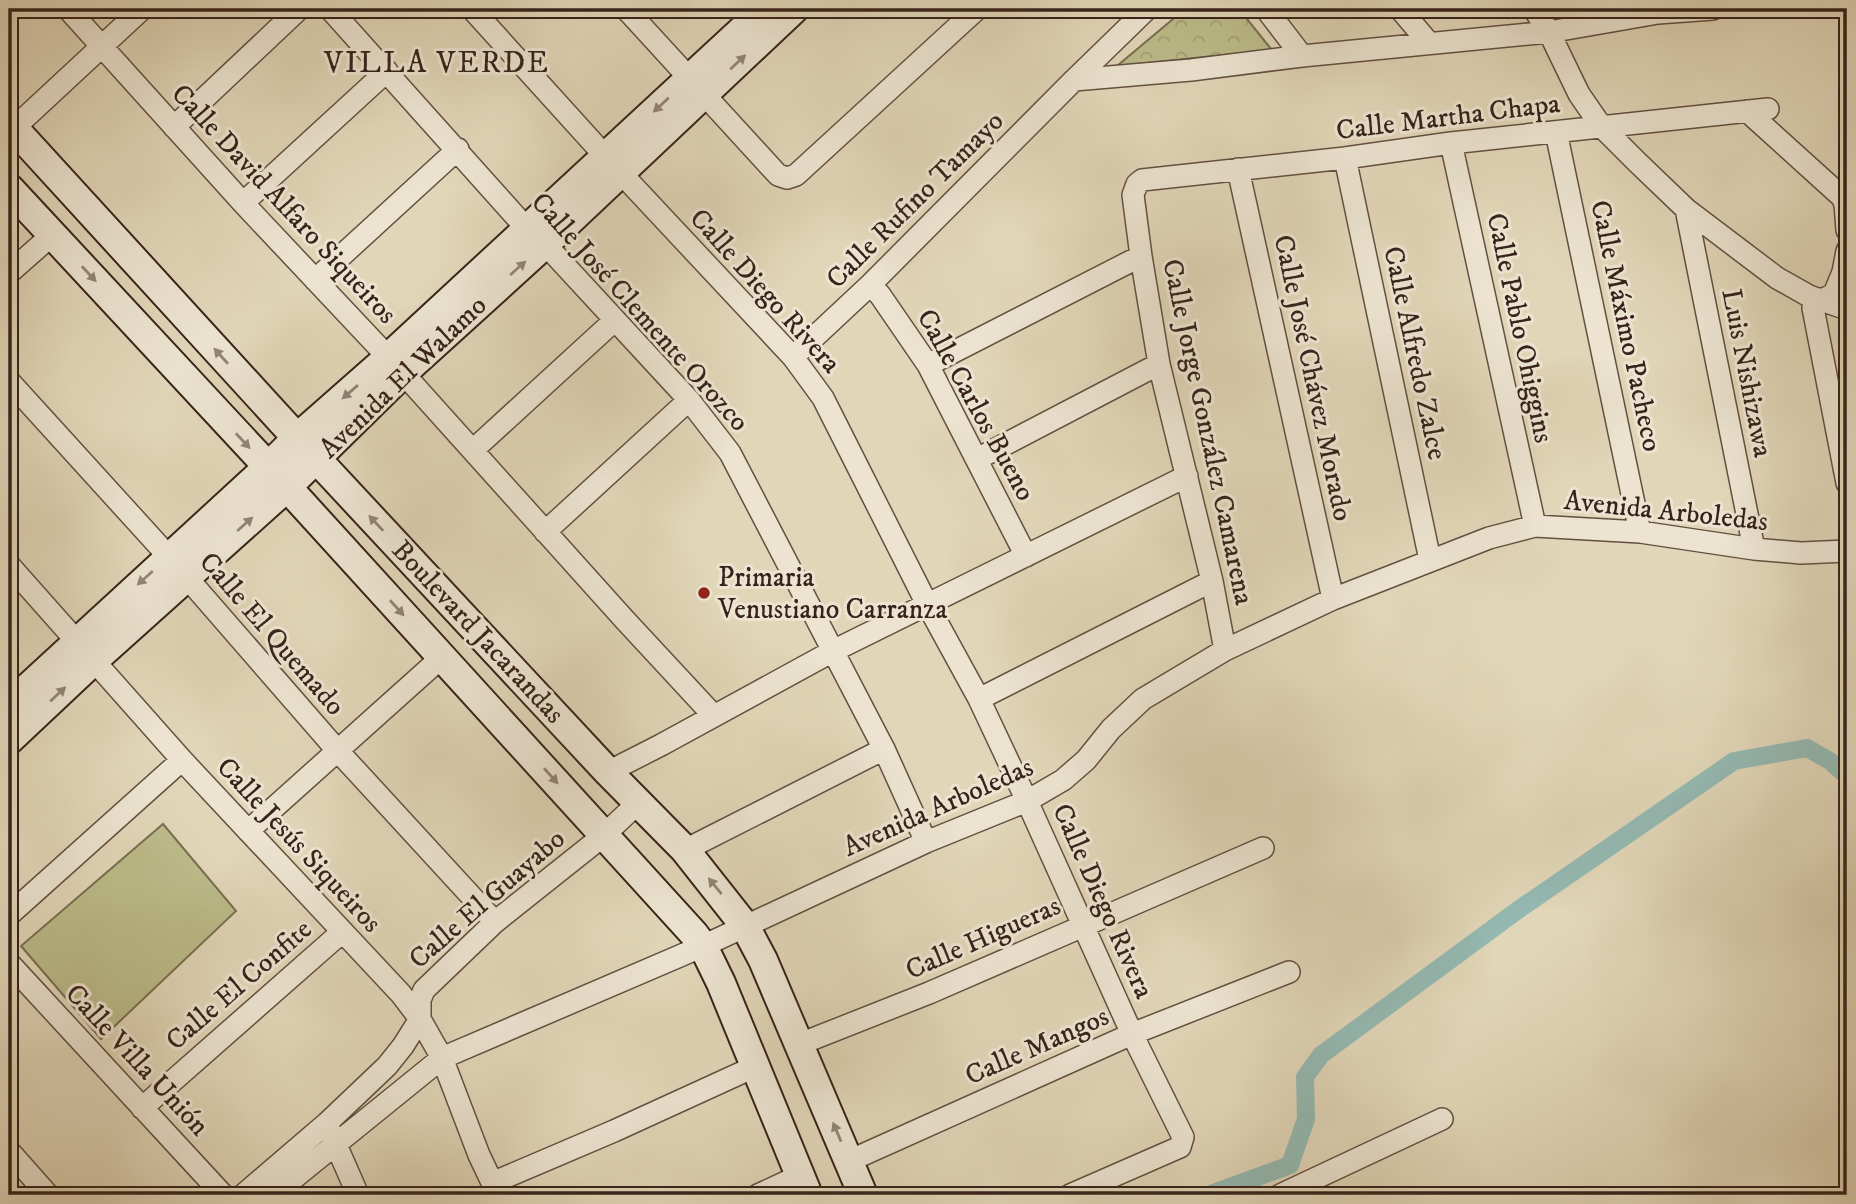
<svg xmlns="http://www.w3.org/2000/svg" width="1856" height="1204" font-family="'IM FELL DW Pica',serif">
  <defs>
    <pattern id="park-crowns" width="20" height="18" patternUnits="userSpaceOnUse" patternTransform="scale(1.75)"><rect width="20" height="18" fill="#bbbb89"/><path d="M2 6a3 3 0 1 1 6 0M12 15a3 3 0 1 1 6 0" fill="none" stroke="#a1a076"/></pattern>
  </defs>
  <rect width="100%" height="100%" fill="#e1d6b8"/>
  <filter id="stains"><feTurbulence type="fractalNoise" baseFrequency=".00286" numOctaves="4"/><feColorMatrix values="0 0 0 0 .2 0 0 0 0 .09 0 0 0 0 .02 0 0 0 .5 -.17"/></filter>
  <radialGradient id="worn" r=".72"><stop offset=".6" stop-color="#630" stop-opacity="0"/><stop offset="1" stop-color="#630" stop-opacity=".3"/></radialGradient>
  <path fill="url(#park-crowns)" stroke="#796f52" stroke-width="2" d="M1185 9H1239L1272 50 1117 66Z"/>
  <path fill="#bbbb89" stroke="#796f52" stroke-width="2" d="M163 824 236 911 101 1039 21 946Z"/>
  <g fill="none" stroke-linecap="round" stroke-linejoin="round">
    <path stroke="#94b9b2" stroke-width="18" d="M1208 1195 1290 1165 1306 1119 1305 1077 1321 1055 1518 910 1734 761 1807 748 1830 761 1847 776"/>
    <g stroke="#625042" stroke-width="24">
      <path id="street" d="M68 9 243 203 403 373 624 619 714 716
        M330 9 527 229 545 244 689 400 730 453 884 749 926 842
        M472 9 605 156 793 357 823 398 927 604 979 699 1027 801 1132 1034 1183 1137 1180 1147 1070 1195
        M626 9 778 175 787 178 796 175 977 9
        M1266 9 1302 56
        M1400 9 1429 43
        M1534 9 1549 32 1579 94 1601 126 1637 162 1686 209 1777 278 1809 296 1847 309
        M1074 80 1147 9
        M1747 111 1842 197 1845 204 1847 230
        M174 127 299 9
        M14 128 142 9
        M1556 132 1640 532
        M1451 143 1535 526
        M1345 158 1430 560
        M1238 169 1333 599
        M243 203 387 71
        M1686 209 1754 549
        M1847 251 1843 272 1834 294 1822 300 1813 308 1847 483
        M9 273 52 235
        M315 280 458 149
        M870 285 880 295 928 365 1026 556
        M793 357 870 285 1074 80 1191 70 1302 56 1549 32 1658 13 1713 9
        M928 365 1141 256
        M9 381 169 557 337 750 495 922
        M473 450 615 320
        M977 459 1159 364
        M545 532 689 400
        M9 565 182 760 401 994 420 1019 442 1058 479 1155 498 1195
        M1225 650 1212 581 1159 364 1141 256 1133 195 1137 184 1142 180 1345 158 1451 143 1768 109
        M979 699 1212 581
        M608 772 661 745 833 651 1187 476
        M248 831 442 657
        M685 850 884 749
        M9 915 182 760
        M9 963 223 1195
        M800 1044 929 993 1263 848
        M142 1108 342 932
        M330 1131 358 1195
        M9 1151 48 1195
        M849 1161 1132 1034 1289 972
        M492 1183 614 1131 754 1067
        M243 1195 327 1123 387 1066 403 1046 420 1019V1000L424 990 495 922 603 836 639 802
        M273 1195 442 1058 703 946 926 842 1027 801 1063 780 1086 760 1111 729 1143 699 1225 650 1333 599 1489 538 1535 526 1640 532 1754 549 1801 553 1847 551
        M758 1195 799 1176
        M1280 1195 1442 1119"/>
    </g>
    <g stroke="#37231b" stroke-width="32">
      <path id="secondary" d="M9 123 297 438 608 772 685 850 745 926 763 960 863 1195
        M9 188 287 487 694 934 703 946 721 983 808 1195
        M9 705 268 467 297 438 389 357 765 9
        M9 740 93 661 287 487 403 373 545 244 794 9"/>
    </g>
    <use href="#street" stroke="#ece4d1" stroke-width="21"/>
    <use href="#secondary" stroke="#ece4d1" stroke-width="28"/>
  </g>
  <defs><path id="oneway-solid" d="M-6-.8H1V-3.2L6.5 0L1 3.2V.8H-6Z" transform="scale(1.75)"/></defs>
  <g fill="#928476">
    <use href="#oneway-solid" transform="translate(738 62) rotate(-43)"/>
    <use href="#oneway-solid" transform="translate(661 105) rotate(137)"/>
    <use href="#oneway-solid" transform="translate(518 268) rotate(-42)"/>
    <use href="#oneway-solid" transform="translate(89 274) rotate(47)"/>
    <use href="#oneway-solid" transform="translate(221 356) rotate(-132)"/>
    <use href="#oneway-solid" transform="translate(350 392) rotate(139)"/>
    <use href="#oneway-solid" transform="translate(243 441) rotate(47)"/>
    <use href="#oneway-solid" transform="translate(376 523) rotate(-133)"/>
    <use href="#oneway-solid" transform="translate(245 524) rotate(-42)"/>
    <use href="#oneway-solid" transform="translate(145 578) rotate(138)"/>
    <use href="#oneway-solid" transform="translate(397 608) rotate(48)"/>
    <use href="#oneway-solid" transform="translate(58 694) rotate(-43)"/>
    <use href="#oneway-solid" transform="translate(551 776) rotate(48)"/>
    <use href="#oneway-solid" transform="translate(715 886) rotate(-129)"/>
    <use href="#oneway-solid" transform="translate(837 1132) rotate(-113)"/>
  </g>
  <circle fill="#8f2418" stroke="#ece4d1" stroke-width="2.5" cx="704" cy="593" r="7"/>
  <g text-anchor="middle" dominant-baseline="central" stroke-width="6" stroke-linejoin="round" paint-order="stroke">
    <g font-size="28" fill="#37231b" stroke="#ece4d1">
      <text transform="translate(1448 117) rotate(-7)">Calle Martha Chapa</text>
      <text transform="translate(915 200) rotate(-45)">Calle Rufino Tamayo</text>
      <text transform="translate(284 204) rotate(47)">Calle David Alfaro Siqueiros</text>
      <text transform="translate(765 291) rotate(48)">Calle Diego Rivera</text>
      <text transform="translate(640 312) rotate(48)">Calle José Clemente Orozco</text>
      <text transform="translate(1626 326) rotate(78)">Calle Máximo Pacheco</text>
      <text transform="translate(1520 328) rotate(78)">Calle Pablo Ohiggins</text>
      <text transform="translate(1415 353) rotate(78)">Calle Alfredo Zalce</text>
      <text transform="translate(1747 373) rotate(79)">Luis Nishizawa</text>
      <text transform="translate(403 377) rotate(-44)">Avenida El Walamo</text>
      <text transform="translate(1313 378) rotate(78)">Calle José Chávez Morado</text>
      <text transform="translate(976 405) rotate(61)">Calle Carlos Bueno</text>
      <text transform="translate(1208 432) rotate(78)">Calle Jorge González Camarena</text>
      <text transform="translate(1666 511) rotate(6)">Avenida Arboledas</text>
      <text transform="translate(478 632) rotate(47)">Boulevard Jacarandas</text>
      <text transform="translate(272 634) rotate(49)">Calle El Quemado</text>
      <text transform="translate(938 807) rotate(-24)">Avenida Arboledas</text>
      <text transform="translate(299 845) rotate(47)">Calle Jesús Siqueiros</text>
      <text transform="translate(487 899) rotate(-41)">Calle El Guayabo</text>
      <text transform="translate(1103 901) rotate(66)">Calle Diego Rivera</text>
      <text transform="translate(983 938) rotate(-24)">Calle Higueras</text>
      <text transform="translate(239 985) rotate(-41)">Calle El Confite</text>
      <text transform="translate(1037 1046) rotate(-24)">Calle Mangos</text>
      <text transform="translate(137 1060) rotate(47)">Calle Villa Unión</text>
    </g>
    <g font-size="28" fill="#37231b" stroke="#ece4d1" text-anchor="start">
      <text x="718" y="577">Primaria<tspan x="718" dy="32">Venustiano Carranza</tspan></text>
    </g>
    <g font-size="30" letter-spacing="2" fill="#37231b" stroke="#ece4d1">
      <text x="437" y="63">VILLA VERDE</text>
    </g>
  </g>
  <rect width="1856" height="1204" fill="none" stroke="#e1d6b8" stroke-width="35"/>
  <rect x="10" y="10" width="1835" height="1183" fill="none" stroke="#37231b" stroke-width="3.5"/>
  <rect x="18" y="18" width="1821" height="1169" fill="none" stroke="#37231b" stroke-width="2"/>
  <rect width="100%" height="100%" filter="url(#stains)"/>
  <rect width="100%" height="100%" fill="url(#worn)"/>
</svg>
